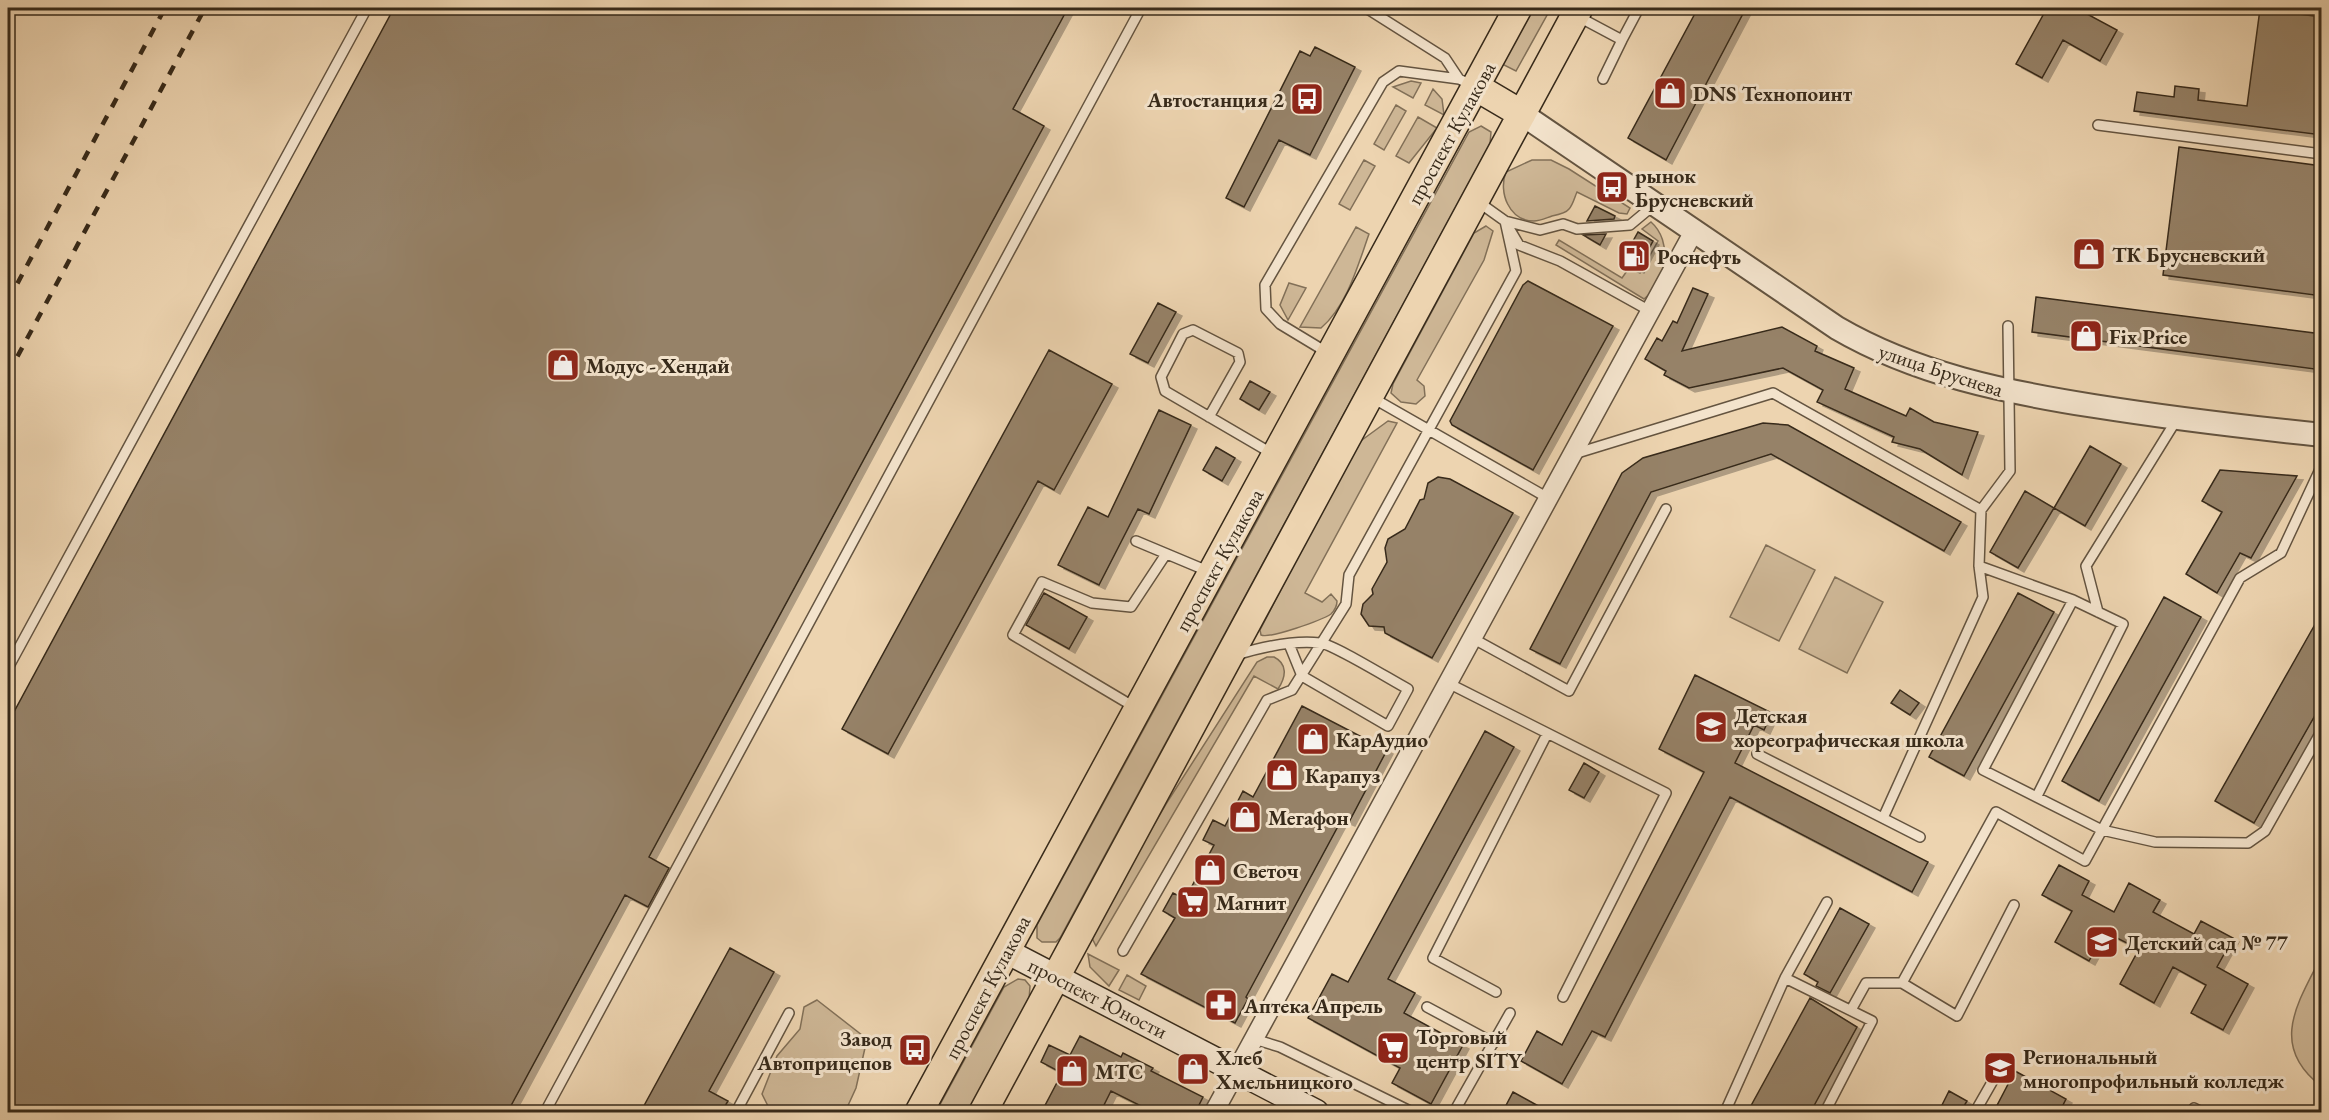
<svg xmlns="http://www.w3.org/2000/svg" width="2329" height="1120" font-family="'EB Garamond',serif">
  <defs>
    <filter id="shadow"><feDropShadow dx="6" dy="4" stdDeviation="0" flood-color="#0004"/></filter>
  </defs>
  <rect width="100%" height="100%" fill="#edd4b0"/>
  <filter id="stains"><feTurbulence type="fractalNoise" baseFrequency=".00333" numOctaves="4"/><feColorMatrix values="0 0 0 0 .2 0 0 0 0 .09 0 0 0 0 .02 0 0 0 .5 -.17"/></filter>
  <radialGradient id="worn" r=".72"><stop offset=".6" stop-color="#630" stop-opacity="0"/><stop offset="1" stop-color="#630" stop-opacity=".3"/></radialGradient>
  <path fill="#ceb796" stroke="#827058" stroke-width="1.5" d="M1525 8H1551L1516 71 1496 61Z
    M1411 81 1421 83 1413 98 1393 87Z
    M1433 89 1442 99 1444 115 1425 105Z
    M1396 105 1406 111 1384 150 1374 144Z
    M1418 117 1437 128 1409 163 1396 156Z
    M1481 126 1491 132 1490 144 1060 938 1056 942H1042L1037 938V925L1469 132Z
    M1364 160 1375 166 1350 210 1339 204Z
    M1532 160H1551L1569 169 1630 208 1627 214 1619 213 1577 192C1575 196 1573 205 1569 209 1566 213 1557 215 1552 216 1546 218 1540 221 1534 221 1509 221 1498 192 1506 172Z
    M1651 222C1673 241 1667 281 1644 299L1556 245 1559 240 1622 278 1629 268 1640 273 1658 241 1642 229Z
    M1486 226 1493 231 1484 260 1417 380 1424 386 1425 396 1416 404 1401 402 1391 393 1393 384 1474 233Z
    M1356 227 1369 234C1358 265 1347 306 1321 328L1300 327Z
    M1289 283 1306 288 1288 320 1280 305Z
    M1388 421 1397 423 1305 593 1322 602 1331 594 1337 601C1337 606 1335 610 1331 614 1322 620 1270 639 1261 635L1260 630 1352 452 1362 440Z
    M1766 545 1815 570 1779 641 1730 617Z
    M1835 577 1883 602 1847 673 1799 649Z
    M1267 657H1274C1288 664 1286 677 1278 689L1254 676 1096 946 1090 934 1166 804 1257 662Z
    M1088 954 1119 970 1109 986 1090 967Z
    M2321 957 2322 1086H2321C2269 1046 2297 1004 2321 957Z
    M1127 975 1146 986 1139 1000 1119 990Z
    M1018 979 1025 980 1030 986 1029 1000 968 1112H936L1004 987Z
    M817 1000 867 1039 856 1088 845 1112H771L762 1094 777 1056 800 1029 804 1007Z"/>
  <path fill="#968268" stroke="#372a1a" stroke-width="1.5" filter="url(#shadow)" d="M394 8H1068L1013 109 1044 126 649 857 669 868 648 907 625 895 507 1113H8V723Z
    M1698 8H1746L1666 160 1628 138Z
    M2047 8H2076L2117 30 2100 61 2063 40 2042 78 2016 64Z
    M2260 9 2322 17V135L2134 111 2137 92 2174 97 2175 86 2199 89 2198 100 2247 106Z
    M1315 47 1355 67 1310 155 1279 140 1244 207 1226 198 1300 51 1310 56Z
    M2179 147 2322 166V296L2163 275Z
    M1595 206 1615 216 1614 219 1587 221Z
    M1638 232 1653 241 1638 269 1622 261Z
    M1606 234 1600 245 1583 235Z
    M1528 281 1613 326 1533 470 1452 425 1450 421 1523 285Z
    M1693 288 1708 294 1682 351 1782 327 1817 346 1815 351 1854 368 1845 389 1906 416 1910 408 1934 422 1978 432 1962 475 1920 449 1892 442 1894 437 1817 402 1823 390 1783 368 1689 388 1664 375 1666 371 1645 359 1657 338 1662 341 1673 321 1677 323Z
    M2036 297 2322 334V370L2032 332Z
    M1158 303 1176 312 1148 363 1130 354Z
    M1049 350 1112 384 1054 490 1038 481 888 754 842 729Z
    M1250 381 1270 392 1259 410 1240 399Z
    M1159 410 1191 425 1149 514 1138 509 1099 585 1058 565 1088 507 1108 517Z
    M1763 423 1788 425 1961 522 1944 551 1771 454 1651 492 1560 664 1530 649 1622 473 1643 458Z
    M2090 446 2121 464 2085 526 2054 508Z
    M1216 447 1235 458 1222 481 1203 470Z
    M2220 470 2297 476 2251 558 2240 553 2217 593 2186 574 2222 512 2202 501Z
    M1438 477 1450 479 1513 513 1432 658 1385 633 1384 627 1369 626 1361 614 1363 604 1373 594 1372 589 1387 562 1385 548 1388 539 1405 529 1420 500 1424 499 1428 483Z
    M2025 491 2054 508 2018 568 1990 552Z
    M1044 593 1087 617 1069 649 1026 625Z
    M2018 593 2054 612 1964 776 1929 757Z
    M2164 597 2201 617 2099 801 2062 781Z
    M2322 612V703L2254 823 2215 801Z
    M1695 675 1772 713 1764 730 1754 725 1735 763 1928 862 1912 892 1730 797 1605 1037 1592 1031 1562 1084 1521 1061 1537 1031 1562 1045 1704 772 1659 749Z
    M1900 690 1919 703 1910 715 1891 703Z
    M1302 706 1387 750 1349 822 1342 819 1246 997 1248 999 1235 1023 1141 974 1175 918 1163 911 1173 893 1185 899 1214 845 1203 840 1213 820 1225 826 1243 791 1253 797Z
    M1485 731 1514 747 1388 979 1415 993 1404 1013 1463 1045 1431 1104 1392 1083 1400 1068 1308 1018 1332 974 1348 982Z
    M1584 763 1599 772 1584 798 1569 790Z
    M2059 865 2089 881 2082 895 2114 912 2129 883 2160 900 2153 912 2194 934 2201 921 2233 938 2217 967 2248 984 2223 1030 2191 1013 2206 985 2173 967 2154 1003 2120 984 2139 949 2105 932 2089 961 2055 942 2072 911 2042 895Z
    M1840 908 1869 924 1830 993 1816 986 1818 982 1804 974Z
    M730 948 774 972 709 1091 728 1101 721 1113H640Z
    M1810 998 1857 1027 1810 1113H1747Z
    M1080 1036 1121 1057 1123 1053 1153 1068 1151 1071 1203 1097 1195 1113H1155L1111 1091 1100 1113H1041L1062 1073 1041 1062 1049 1045 1070 1055Z
    M2015 1071 2066 1099 2059 1113H1993Z
    M1949 1091 1967 1101 1960 1113H1938Z
    M1513 1092 1551 1113H1502Z"/>
  <g fill="none" stroke-linecap="round" stroke-linejoin="round">
    <g stroke="#645440" stroke-width="12">
      <path id="service" d="M1366 8 1445 58 1459 79
        M1577 16 1622 40 1639 8
        M1603 79 1622 40
        M2098 125 2322 154
        M1477 201 1505 221 1540 230 1563 224 1577 229 1630 225 1654 205
        M1509 228 1519 245 1560 261 1650 311
        M1328 353 1280 324 1266 309 1265 285 1383 82 1399 71 1459 79 1472 85
        M1371 397 1548 498
        M1209 417 1240 362 1238 353 1193 330 1183 334 1161 377 1165 391 1273 454
        M1574 454 1773 393 1981 510
        M2322 465 2281 553 2240 578 2102 830 2155 842 2248 843 2265 831 2322 730
        M1136 541 1210 572
        M2098 612 2086 566 2177 419
        M1472 638 1569 691 1666 509
        M1236 655C1262 647 1292 640 1320 643 1333 644 1391 680 1408 689L1388 726 1302 676 1289 644
        M8 668 367 8
        M1448 683 1666 793 1563 997
        M1136 708 1013 635 1042 582 1092 603 1131 607 1166 554
        M1757 754 1920 837
        M2037 796 2123 624 2073 600
        M1883 818 1983 597 1979 566 1981 510 2010 471 2008 326
        M1123 951 1267 700 1292 690 1346 604 1349 575 1516 271 1505 221
        M1785 978 1872 1021 1825 1112
        M1902 983 1957 1016 2014 905
        M1496 992 1433 958 1547 734
        M1427 1007 1494 1043
        M1851 1010 1866 983H1902L1996 812 2085 861 2102 830 1983 770 2073 600 1979 566
        M1254 1039 1280 1047 1412 1112
        M2194 1108 2202 1112
        M545 1112 1141 8
        M736 1112 789 1013
        M1454 1112 1510 1013
        M1725 1112 1785 978 1827 902
        M1975 1112 1999 1070"/>
    </g>
    <g stroke="#645440" stroke-width="21">
      <path id="minor" d="M1214 1112 1694 231"/>
    </g>
    <g stroke="#645440" stroke-width="26">
      <path id="tertiary" d="M1522 114 1837 328C1916 374 2005 392 2094 406 2170 418 2245 427 2322 435"/>
    </g>
    <g stroke="#372a1a" stroke-width="27">
      <path id="secondary" d="M1006 951 1316 1112"/>
    </g>
    <g stroke="#372a1a" stroke-width="30">
      <path id="primary" d="M1476 87 1522 114
        M919 1112 1518 8
        M983 1112 1579 8"/>
    </g>
    <use href="#service" stroke="#f3e3cc" stroke-width="9"/>
    <use href="#minor" stroke="#f3e3cc" stroke-width="18"/>
    <use href="#tertiary" stroke="#f3e3cc" stroke-width="22"/>
    <use href="#secondary" stroke="#f3e3cc" stroke-width="24"/>
    <use href="#primary" stroke="#edd4b0" stroke-width="27"/>
    <path stroke="#372a1a" stroke-width="4.5" stroke-dasharray="10 10" stroke-linecap="butt" d="M8 301 165 8
      M8 374 205 8"/>
  </g>
  <defs>
    <g id="shop-square" transform="scale(1.725)"><rect x="-9" y="-9" width="18" height="18" rx="4" fill="#8f2418" stroke="#f3e3cc"/><path d="M-5-2.5h2.3a2.7 3.5 0 0 1 5.4 0H5L5.5 6h-11ZM-1.5-2.5h3a1.5 2.3 0 0 0-3 0Z" fill="#fff"/></g>
    <g id="bus-square" transform="scale(1.725)"><rect x="-9" y="-9" width="18" height="18" rx="4" fill="#8f2418" stroke="#f3e3cc"/><path d="M-5-6H5V4H4V6H2V4H-2V6H-4V4H-5ZM-3.5-4V0h7V-4ZM-3.5 1.2v1.5H-2V1.2ZM2 1.2v1.5H3.5V1.2Z" fill="#fff"/></g>
    <g id="fuel-square" transform="scale(1.725)"><rect x="-9" y="-9" width="18" height="18" rx="4" fill="#8f2418" stroke="#f3e3cc"/><path d="M-5.5-6h7V0h2V4h1.3V-2.5L3-4.5l.8-.8L6-3V5H2.5V1h-1V6h-7ZM-4.2-4.7v3.2H.2V-4.7Z" fill="#fff"/></g>
    <g id="school-square" transform="scale(1.725)"><rect x="-9" y="-9" width="18" height="18" rx="4" fill="#8f2418" stroke="#f3e3cc"/><path d="M0-5L7-2L0 1L-7-2ZM-4 1L0 2.5L4 1V4Q0 6-4 4Z" fill="#fff"/></g>
    <g id="supermarket-square" transform="scale(1.725)"><rect x="-9" y="-9" width="18" height="18" rx="4" fill="#8f2418" stroke="#f3e3cc"/><path d="M-6-5.5h2.5l.6 2H6L4.5 2H-2.5L-4.4-4H-6ZM-1.5 3.2a1.3 1.3 0 1 0 .1 0ZM3 3.2a1.3 1.3 0 1 0 .1 0Z" fill="#fff"/></g>
    <g id="pharmacy-square" transform="scale(1.725)"><rect x="-9" y="-9" width="18" height="18" rx="4" fill="#8f2418" stroke="#f3e3cc"/><path d="M-2-6h4v4h4v4h-4v4h-4v-4h-4v-4h4Z" fill="#fff"/></g>
    <g id="university-square" transform="scale(1.725)"><rect x="-9" y="-9" width="18" height="18" rx="4" fill="#8f2418" stroke="#f3e3cc"/><path d="M0-5L7-2L0 1L-7-2ZM-4 1L0 2.5L4 1V4Q0 6-4 4Z" fill="#fff"/></g>
  </defs>
  <g fill-rule="evenodd">
    <use href="#shop-square" x="1670" y="93"/>
    <use href="#bus-square" x="1307" y="99"/>
    <use href="#bus-square" x="1612" y="187"/>
    <use href="#shop-square" x="2089" y="254"/>
    <use href="#fuel-square" x="1634" y="256"/>
    <use href="#shop-square" x="2086" y="336"/>
    <use href="#shop-square" x="563" y="365"/>
    <use href="#school-square" x="1711" y="727"/>
    <use href="#shop-square" x="1313" y="739"/>
    <use href="#shop-square" x="1282" y="775"/>
    <use href="#shop-square" x="1245" y="817"/>
    <use href="#shop-square" x="1210" y="870"/>
    <use href="#supermarket-square" x="1193" y="902"/>
    <use href="#school-square" x="2102" y="942"/>
    <use href="#pharmacy-square" x="1221" y="1005"/>
    <use href="#supermarket-square" x="1393" y="1048"/>
    <use href="#bus-square" x="915" y="1050"/>
    <use href="#university-square" x="2000" y="1068"/>
    <use href="#shop-square" x="1193" y="1069"/>
    <use href="#shop-square" x="1072" y="1071"/>
  </g>
  <g text-anchor="middle" dominant-baseline="central" stroke-width="6" stroke-linejoin="round" paint-order="stroke">
    <g font-size="21" font-weight="bold" fill="#372a1a" stroke="#f3e3cc" text-anchor="start">
      <text x="1693" y="93">DNS Технопоинт</text>
      <text x="1284" y="99" text-anchor="end">Автостанция 2</text>
      <text x="1635" y="175">рынок<tspan x="1635" dy="24">Брусневский</tspan></text>
      <text x="2112" y="254">ТК Брусневский</text>
      <text x="1657" y="256">Роснефть</text>
      <text x="2109" y="336">Fix Price</text>
      <text x="586" y="365">Модус - Хендай</text>
      <text x="1734" y="715">Детская<tspan x="1734" dy="24">хореографическая школа</tspan></text>
      <text x="1336" y="739">КарАудио</text>
      <text x="1305" y="775">Карапуз</text>
      <text x="1268" y="817">Мегафон</text>
      <text x="1233" y="870">Светоч</text>
      <text x="1216" y="902">Магнит</text>
      <text x="2125" y="942">Детский сад № 77</text>
      <text x="1244" y="1005">Аптека Апрель</text>
      <text x="1416" y="1036">Торговый<tspan x="1416" dy="24">центр SITY</tspan></text>
      <text x="892" y="1038" text-anchor="end">Завод<tspan x="892" dy="24">Автоприцепов</tspan></text>
      <text x="2023" y="1056">Региональный<tspan x="2023" dy="24">многопрофильный колледж</tspan></text>
      <text x="1216" y="1057">Хлеб<tspan x="1216" dy="24">Хмельницкого</tspan></text>
      <text x="1095" y="1071">МТС</text>
    </g>
    <g font-size="21" fill="#372a1a" stroke="#f3e3cc">
      <text transform="translate(1451 133) rotate(-61)">проспект Кулакова</text>
      <text transform="translate(1941 370) rotate(18)">улица Бруснева</text>
      <text transform="translate(1219 560) rotate(-61)">проспект Кулакова</text>
      <text transform="translate(987 987) rotate(-62)">проспект Кулакова</text>
      <text transform="translate(1098 998) rotate(27)">проспект Юности</text>
    </g>
  </g>
  <rect width="2329" height="1120" fill="none" stroke="#edd4b0" stroke-width="30"/>
  <rect x="9" y="9" width="2311" height="1102" fill="none" stroke="#372a1a" stroke-width="3"/>
  <rect x="15" y="15" width="2299" height="1090" fill="none" stroke="#372a1a" stroke-width="1.5"/>
  <rect width="100%" height="100%" filter="url(#stains)"/>
  <rect width="100%" height="100%" fill="url(#worn)"/>
</svg>
